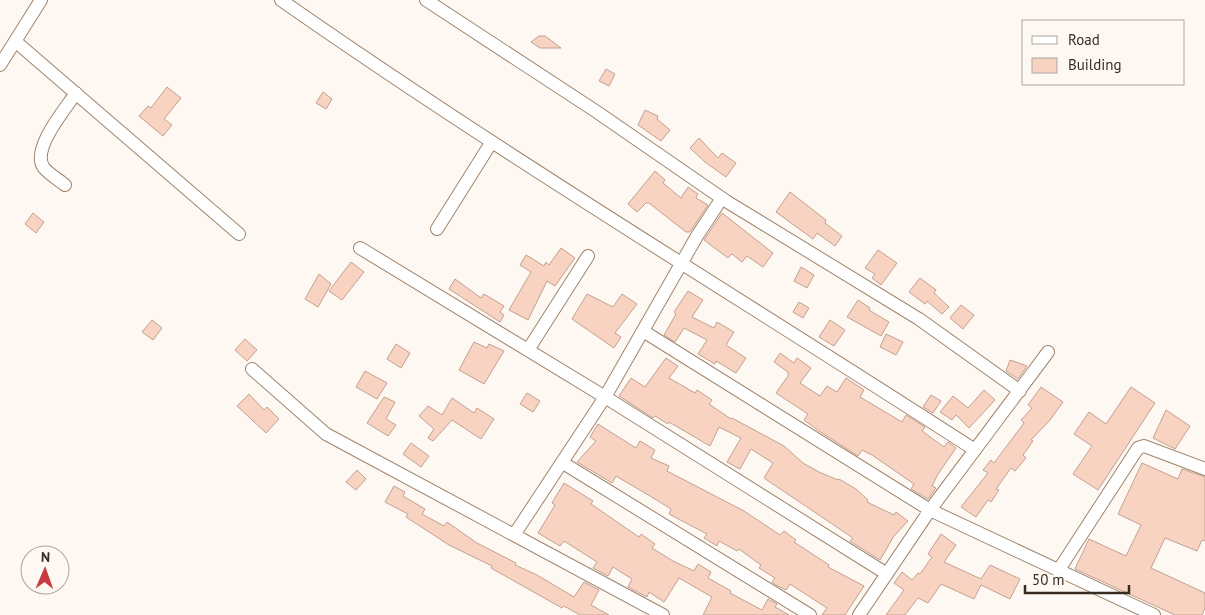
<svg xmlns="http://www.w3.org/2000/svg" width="1205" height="615" font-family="'PT Sans',sans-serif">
  <rect width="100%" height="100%" fill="#fef8f3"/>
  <path fill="#f9d3c2" stroke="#c3a090" d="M539 36H545L561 48H540L531 42Z
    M606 69 615 74 609 86 599 81Z
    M167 87 181 98 164 119 172 125 163 136 139 116 148 106 151 108Z
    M323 92 332 99 326 109 316 103Z
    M645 110 658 116 657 119 670 130 661 141 638 125Z
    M699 138 718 158 722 153 736 163 726 177 705 162 690 148Z
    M655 171 665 180 663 183 681 198 688 187 698 194 696 198 708 205 690 232H686L649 203H646L637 212 628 204Z
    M790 192 826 220 825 223 842 236 835 246 817 233 813 239 776 212Z
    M33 213 44 222 36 233 25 224Z
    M722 213 773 253 763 267 747 256 742 262 732 254 728 258 704 240Z
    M561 248 575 258 555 286 547 281 528 320 509 310 531 272 520 265 526 255 544 266 546 262 549 265Z
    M878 250 897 263 881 285 872 278 875 274 865 268Z
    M351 262 364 272 342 300 329 291Z
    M801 267 814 275 807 288 794 281Z
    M319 274 331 284 318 307 305 299Z
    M920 278 936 290 934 293 949 307 942 314 927 301 925 304 909 292Z
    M455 279 481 298 484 294 504 306 500 312 504 315 500 322 449 289Z
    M688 291 703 300 692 317 714 328 717 322 734 332 726 345 746 358 736 373 716 361 715 364 698 354 707 340 684 328 675 342 664 335 676 314 674 312Z
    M587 294 613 307 622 294 637 304 615 333 621 337 614 348 572 319Z
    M858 300 870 308 869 310 889 322 881 336 847 317Z
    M799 302 809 308 803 318 793 312Z
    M961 305 974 315 963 329 950 318Z
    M152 320 162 328 153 340 142 332Z
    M830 320 845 330 834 346 819 337Z
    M886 334 903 342 896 355 880 347Z
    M245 339 257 350 247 361 235 350Z
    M474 342 487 348 489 344 504 351 484 384 459 370Z
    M396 344 410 353 401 368 387 359Z
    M780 353 794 363 797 358 811 368 800 383 820 396 827 386 837 392 846 378 864 390 860 397 902 422 906 415 925 427 922 431 944 447 948 442 956 448 938 474 932 486 936 488 928 499 911 489 914 484 872 455 862 450 858 456 819 431 804 420 808 414 776 393 788 376V372L774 362Z
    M666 358 678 366 669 378 695 393 697 390 712 400 709 404 731 419 732 418 784 446 803 463 819 472 838 480 839 479 856 489 868 500 867 502 894 515 896 512 908 521 894 536 880 560 850 541 853 538 764 478 773 463 751 449 740 469 727 462 741 438 719 427 710 446 669 422 668 424 655 416 653 418 619 396 631 378 645 387Z
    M1010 360 1027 366 1018 379 1006 371Z
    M365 371 387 383 377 399 356 387Z
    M1041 387 1063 402 1050 420 1031 440 1033 441 1023 455 1026 458 1015 471 1011 468 996 489 999 490 991 502 988 500 976 517 961 507 988 473 983 470 991 460 994 463 1024 423 1021 420 1032 408 1028 405Z
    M1131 387 1155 403 1098 490 1073 474 1092 446 1074 434 1089 412 1106 424Z
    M984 390 995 400 969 428 956 415 952 420 940 412 953 396 968 408Z
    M527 393 540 401 533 412 520 404Z
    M249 394 264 410 267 407 279 419 266 433 237 406Z
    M931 395 941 401 933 413 923 407Z
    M384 397 395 402 386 419 396 425 388 436 367 423Z
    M452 398 474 413 477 408 494 419 481 439 452 420 433 441 428 438 434 429 419 416 428 406 442 415Z
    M1166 410 1190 426 1175 449 1153 438Z
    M598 424 636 448 640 441 655 450 651 458 669 466 667 471 744 511 780 535 784 531 796 540 794 542 829 565 828 567 864 586 845 615H822L827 608 790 584 786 590 776 585 772 582 775 578 759 568 761 565 739 549 737 551 719 541 717 546 704 538 707 534 669 514 671 509 650 496 616 476 612 483 577 462 596 441 590 437Z
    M411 443 429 456 421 467 403 454Z
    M1142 463 1178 479 1182 469 1205 477V541L1202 540 1197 551 1165 538 1151 568 1205 593V608L1202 615H1175L1075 569 1089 539 1126 556 1141 525 1118 514Z
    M357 470 366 479 356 490 346 482Z
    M564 483 593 501 591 504 639 537 641 534 655 544 652 548 673 561 694 571 698 564 711 572 708 578 731 591 730 593 762 610 768 599 777 604 775 607 789 615H703L712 597 679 578 664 602 649 592 647 597 628 587 632 579 613 567 608 576 593 568 597 562 564 541 560 546 538 533 555 505 552 503Z
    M394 486 405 492 403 496 425 509 422 514 444 526 447 522 477 543 516 563 515 565 537 575 574 597 584 582 599 590 591 605 609 615H580L564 606 562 608 491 568 492 566 449 545 406 517 408 514 385 502Z
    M941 534 956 545 944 562 981 579 990 565 1020 579 1010 599 981 585 974 599 941 584 928 603 918 598 905 615H886L904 590 894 583 902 572 912 580 918 573 920 574 932 557 928 554Z"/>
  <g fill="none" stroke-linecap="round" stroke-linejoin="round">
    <g stroke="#9f846d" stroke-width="14">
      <path id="minor" d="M281 0C507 158 743 300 975 450
        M426 0 597 112 726 201 919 319 1020 391
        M15 41 239 234
        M0 65 41 0
        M65 185C59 180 49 174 44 168 30 150 66 108 76 93
        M437 229 491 143
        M360 248 605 397 887 574
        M643 331 930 510 1154 615
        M528 350 588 256
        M252 369 326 434 663 615
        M563 463 810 615
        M514 535 605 397 697 236 722 198
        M1058 571 1138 448 1144 446 1205 469
        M859 615 930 510 1048 352"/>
    </g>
    <use href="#minor" stroke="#fff" stroke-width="12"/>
  </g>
  <rect x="1022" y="20" width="162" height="65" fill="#fef8f3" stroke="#aea69f"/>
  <rect x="1032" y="36" width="25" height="8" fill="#ffffff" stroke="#aea69f"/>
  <text x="1068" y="45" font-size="15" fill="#372c22">Road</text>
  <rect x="1032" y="58" width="25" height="15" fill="#f9d3c2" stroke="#aea69f"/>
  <text x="1068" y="70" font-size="15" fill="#372c22">Building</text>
  <g transform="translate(45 570) rotate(2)"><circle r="24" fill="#fef8f3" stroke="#aea69f"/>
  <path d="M0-4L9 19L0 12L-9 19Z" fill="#ca3b41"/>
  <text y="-8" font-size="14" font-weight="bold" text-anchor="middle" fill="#372c22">N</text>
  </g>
  <path d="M1025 585v8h104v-8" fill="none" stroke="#372c22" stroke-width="2.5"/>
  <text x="1032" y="585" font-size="15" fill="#372c22" stroke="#fef8f3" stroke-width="4" paint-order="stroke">50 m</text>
</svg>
